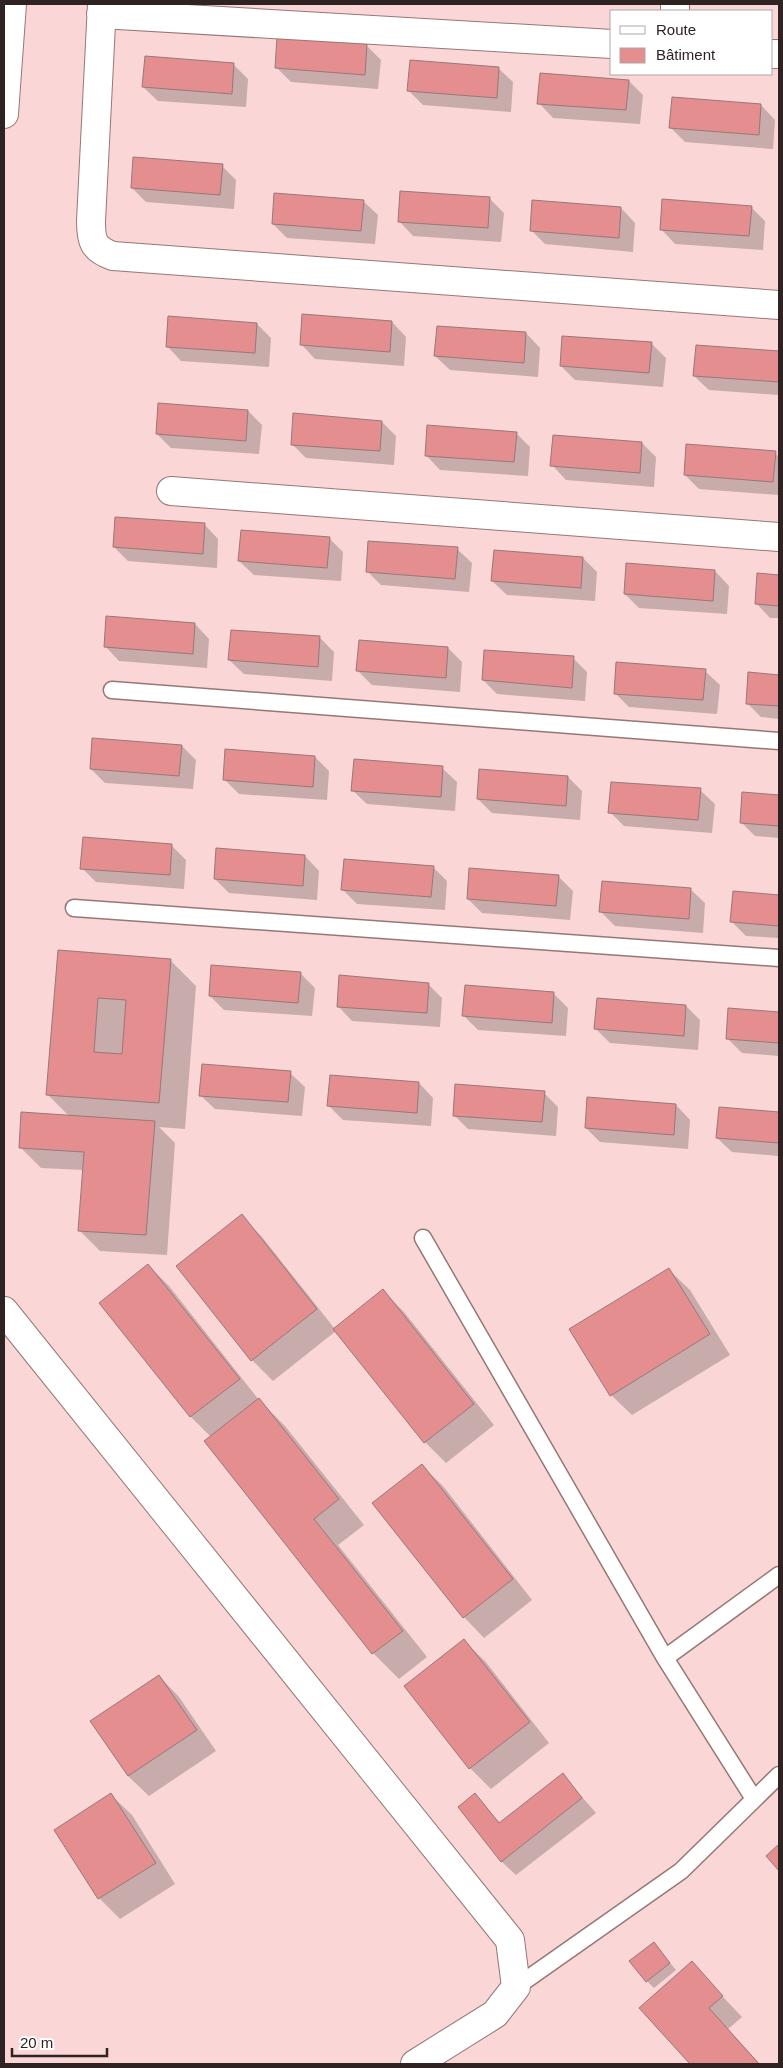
<svg xmlns="http://www.w3.org/2000/svg" width="783" height="2068" font-family="Helvetica,sans-serif">
  <rect width="100%" height="100%" fill="#fad6d6"/>
  <path fill="#0003" d="M366 45 381 60 378 89 291 82 277 68Z
    M233 64 248 79 246 107 158 101 143 87Z
    M498 68 513 82 511 112 423 105 408 90Z
    M629 81 643 95 640 124 553 118 539 103Z
    M761 105 775 120 773 149 685 142 671 128Z
    M222 166 236 180 234 209 146 202 132 188Z
    M490 199 504 213 501 242 413 236 399 221Z
    M363 201 378 215 375 244 287 238 273 224Z
    M533 201 621 208 635 223 633 252 545 244 531 230Z
    M751 207 765 221 763 250 675 244 661 229Z
    M392 322 406 337 404 366 315 359 301 344Z
    M257 324 271 338 269 367 181 361 167 346Z
    M438 327 526 333 540 348 538 377 450 370 435 356Z
    M651 343 666 358 663 387 575 380 561 366Z
    M697 346 779 353V395L709 390 694 376Z
    M248 411 262 425 259 454 171 448 157 434Z
    M382 422 396 436 394 465 306 458 292 444Z
    M516 433 530 447 528 476 440 470 426 455Z
    M642 443 656 457 654 487 566 480 552 465Z
    M775 453 779 457V495L699 489 685 475Z
    M204 524 218 539 217 568 128 561 114 547Z
    M329 538 343 552 341 581 254 575 239 561Z
    M457 549 472 563 469 592 381 585 367 571Z
    M583 558 597 572 595 601 507 595 492 581Z
    M715 571 729 586 727 614 639 608 625 594Z
    M759 574 779 576V618H770L756 603Z
    M195 624 209 639 207 668 119 661 105 646Z
    M320 638 334 652 332 681 244 674 229 660Z
    M448 648 462 662 460 692 372 685 358 671Z
    M573 658 587 672 585 701 497 694 483 680Z
    M705 671 720 685 717 714 629 707 615 693Z
    M749 674 779 676V719L761 717 747 703Z
    M182 746 196 760 193 789 105 783 91 769Z
    M315 757 329 771 327 800 239 794 224 779Z
    M442 768 457 782 455 811 367 804 352 790Z
    M568 777 582 791 580 820 492 813 478 799Z
    M700 790 715 804 712 833 624 826 610 812Z
    M744 793 779 796V838L755 836 741 822Z
    M172 846 186 860 184 889 96 882 82 868Z
    M305 856 319 871 317 900 229 893 215 879Z
    M433 867 447 881 445 910 357 904 343 890Z
    M558 876 573 891 570 920 482 913 468 899Z
    M690 889 705 903 703 933 615 926 600 911Z
    M734 893 779 896V938L746 936 732 922Z
    M59 951 170 960 196 986 185 1129 159 1127 175 1143 167 1255 100 1251 79 1230 84 1170 41 1168 20 1147 69 1116 48 1095Z
    M300 973 315 988 312 1016 224 1010 210 996Z
    M428 984 442 998 440 1027 352 1021 338 1006Z
    M553 993 568 1008 566 1036 478 1030 464 1016Z
    M686 1006 700 1020 698 1050 610 1043 595 1028Z
    M729 1009 779 1013V1056L742 1053 727 1038Z
    M290 1073 305 1087 302 1116 215 1109 200 1095Z
    M419 1083 433 1098 431 1126 343 1120 329 1106Z
    M544 1093 558 1107 556 1136 468 1129 454 1115Z
    M588 1099 676 1105 690 1120 688 1149 600 1142 586 1128Z
    M720 1109 779 1113V1156L732 1152 717 1138Z
    M241 1216 262 1237 335 1329 383 1291 404 1312 494 1425 446 1463 425 1442 336 1331 273 1381 252 1360 178 1266Z
    M148 1265 169 1286 259 1400 285 1426 364 1525 338 1545 427 1657 399 1679 373 1653 206 1441 211 1437 191 1417 101 1303Z
    M669 1270 690 1290 730 1355 632 1415 611 1395Z
    M422 1466 443 1486 532 1600 484 1638 464 1617Z
    M464 1641 485 1661 549 1743 491 1789 470 1768 406 1686Z
    M159 1676 179 1697 216 1751 149 1796 128 1776Z
    M563 1775 596 1813 516 1875 501 1861 475 1795 500 1823Z
    M111 1795 132 1815 175 1884 120 1919 99 1898 56 1830Z
    M654 1944 676 1970 654 1988 647 1981Z
    M691 1963 742 2017 728 2029 760 2064H692L641 2008Z"/>
  <path fill="#e48e90" stroke="#977878" fill-rule="evenodd" d="M277 37 367 44 365 75 275 68Z
    M145 56 234 63 232 94 142 87Z
    M410 60 499 67 497 98 407 91Z
    M540 73 629 80 626 110 537 104Z
    M672 97 761 104 759 135 669 128Z
    M133 157 223 164 220 195 131 188Z
    M400 191 490 197 488 228 398 222Z
    M274 193 364 200 361 231 272 224Z
    M662 199 752 206 749 236 660 230Z
    M532 200 621 207 619 238 530 231Z
    M302 314 392 321 390 352 300 345Z
    M168 316 257 323 255 353 166 347Z
    M437 326 526 332 524 363 434 356Z
    M562 336 652 342 649 373 560 366Z
    M696 345 779 351V382L693 376Z
    M158 403 248 410 246 441 156 434Z
    M293 413 382 421 380 451 291 445Z
    M427 425 517 432 514 462 425 456Z
    M553 435 642 442 640 473 550 466Z
    M686 444 776 451 773 482 684 475Z
    M115 517 205 523 203 554 113 547Z
    M241 530 330 537 327 568 238 561Z
    M368 541 458 547 455 579 366 572Z
    M494 550 583 557 581 588 491 581Z
    M626 563 715 570 713 601 624 594Z
    M757 573 779 575V606L755 604Z
    M106 616 195 623 193 654 104 647Z
    M231 630 320 636 318 667 228 660Z
    M359 640 448 647 446 678 356 671Z
    M484 650 574 656 572 688 482 680Z
    M616 662 706 669 703 700 614 694Z
    M748 672 779 675V706L746 704Z
    M92 738 182 745 179 776 90 769Z
    M225 749 315 756 313 787 223 780Z
    M354 759 443 766 441 797 351 791Z
    M479 769 568 776 566 806 477 799Z
    M611 782 701 788 698 820 608 813Z
    M742 792 779 795V826L740 823Z
    M83 837 172 844 170 875 80 869Z
    M216 848 305 855 303 886 214 879Z
    M344 859 434 866 431 897 341 890Z
    M469 868 559 875 556 906 467 899Z
    M602 881 691 888 689 919 599 912Z
    M733 891 779 895V926L730 922Z
    M58 950 171 959 159 1103 46 1095ZM98 998 126 1000 122 1054 94 1052Z
    M211 965 301 972 298 1003 209 996Z
    M339 975 429 983 427 1013 337 1007Z
    M465 985 554 992 552 1023 462 1016Z
    M597 998 686 1005 684 1036 594 1029Z
    M728 1008 779 1012V1043L726 1039Z
    M202 1064 291 1071 288 1102 199 1096Z
    M330 1075 419 1082 417 1113 327 1106Z
    M455 1084 545 1091 542 1122 453 1116Z
    M587 1097 676 1104 674 1135 585 1128Z
    M719 1107 779 1112V1143L716 1138Z
    M21 1112 155 1121 146 1235 78 1231 84 1152 19 1148Z
    M242 1214 317 1309 251 1361 176 1266Z
    M148 1264 240 1379 190 1417 99 1303Z
    M669 1268 710 1334 610 1396 569 1329Z
    M383 1289 474 1404 424 1443 333 1329Z
    M259 1398 339 1499 314 1519 403 1631 372 1654 204 1441Z
    M422 1464 513 1579 463 1618 372 1503Z
    M464 1639 530 1722 469 1769 404 1686Z
    M159 1675 197 1730 128 1776 90 1721Z
    M563 1773 582 1798 501 1862 458 1807 475 1793 499 1823Z
    M111 1793 156 1863 98 1899 54 1830Z
    M779 1844V1871L766 1856Z
    M654 1942 670 1963 646 1982 629 1961Z
    M692 1961 723 1996 709 2008 759 2064H690L639 2008Z"/>
  <g fill="none" stroke-linecap="round" stroke-linejoin="round">
    <g stroke="#967777" stroke-width="19">
      <path id="lane" d="M112 690 779 741
        M74 908 779 958
        M423 1238 665 1658 754 1799
        M665 1658 779 1575
        M516 1987 681 1871 779 1775"/>
    </g>
    <g stroke="#967777" stroke-width="30">
      <path id="street" d="M102 4 91 221C91 241 93 249 113 256L779 305
        M675 11V4
        M101 14 612 44
        M772 54H779
        M171 491 779 537
        M4 1311 510 1940 516 1987 495 2014 415 2064"/>
    </g>
    <g stroke="#967777" stroke-width="30">
      <path id="primary" d="M4 114 12 4"/>
    </g>
    <use href="#lane" stroke="#fff" stroke-width="16"/>
    <use href="#street" stroke="#fff" stroke-width="28"/>
    <use href="#primary" stroke="#fff" stroke-width="28"/>
  </g>
  <rect width="783" height="2068" fill="none" stroke="#2f2222" stroke-width="10"/>
  <rect x="610" y="10" width="162" height="65" fill="#ffffff" stroke="#aca7a7"/>
  <rect x="620" y="26" width="25" height="8" fill="#ffffff" stroke="#aca7a7"/>
  <text x="656" y="35" font-size="15" fill="#2f2222">Route</text>
  <rect x="620" y="48" width="25" height="15" fill="#e48e90" stroke="#aca7a7"/>
  <text x="656" y="60" font-size="15" fill="#2f2222">Bâtiment</text>
  <path d="M12 2048v8h95v-8" fill="none" stroke="#2f2222" stroke-width="2.5"/>
  <text x="20" y="2048" font-size="15" fill="#2f2222" stroke="#ffffff" stroke-width="4" paint-order="stroke">20 m</text>
</svg>
